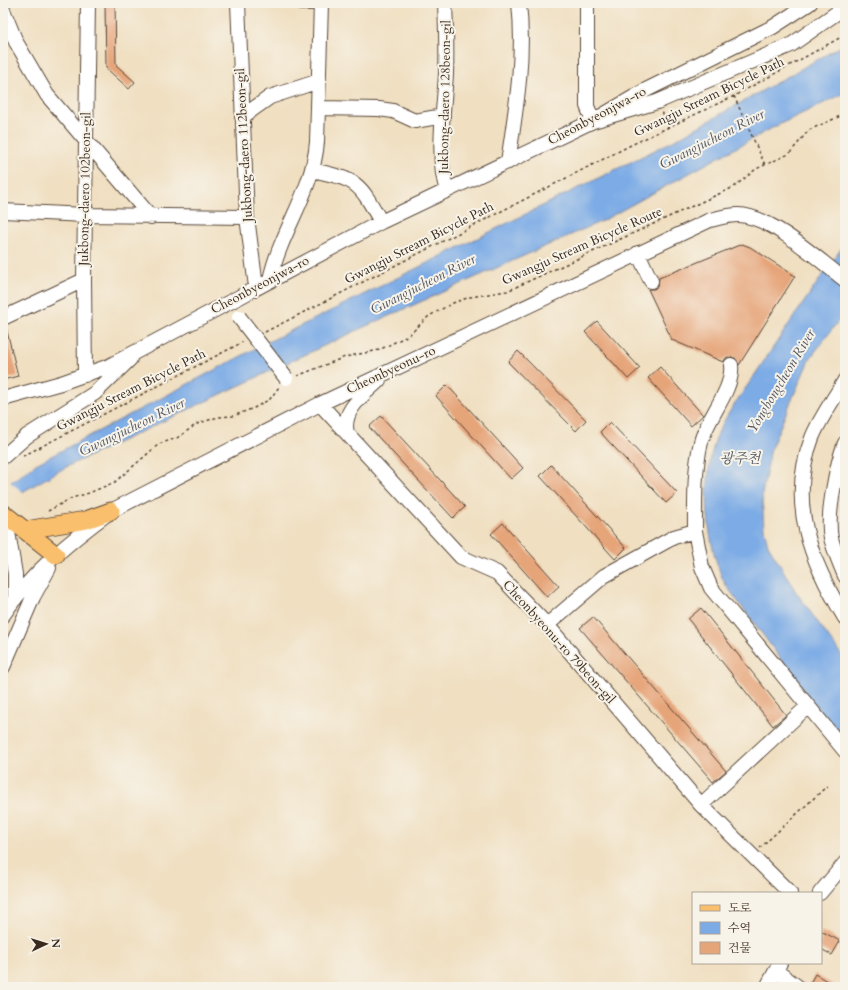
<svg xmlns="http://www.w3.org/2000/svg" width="848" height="990" font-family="Cardo,'Noto Serif KR',serif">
  <rect width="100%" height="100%" fill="#f7f3e8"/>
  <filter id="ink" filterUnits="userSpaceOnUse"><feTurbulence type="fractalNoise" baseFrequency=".025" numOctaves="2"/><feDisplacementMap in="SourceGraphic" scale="8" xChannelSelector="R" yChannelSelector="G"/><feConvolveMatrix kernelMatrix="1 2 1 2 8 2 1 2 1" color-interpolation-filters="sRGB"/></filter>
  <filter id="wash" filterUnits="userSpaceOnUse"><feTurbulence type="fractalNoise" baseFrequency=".012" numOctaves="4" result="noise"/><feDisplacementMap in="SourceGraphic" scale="16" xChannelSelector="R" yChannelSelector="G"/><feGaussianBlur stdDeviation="0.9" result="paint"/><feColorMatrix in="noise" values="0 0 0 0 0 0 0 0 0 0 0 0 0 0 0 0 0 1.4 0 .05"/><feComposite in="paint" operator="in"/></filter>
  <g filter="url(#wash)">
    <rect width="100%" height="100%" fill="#f0dfc1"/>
    <path fill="#7cabe6" stroke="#5c6a82" d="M845 44V93L774 127 602 221 362 328 66 467 24 491 4 505 3 488 36 464 266 343 673 141Z
      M845 243V312L809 360 771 448 762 494 764 529 768 545 796 592 845 660V740L824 717 725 584C706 544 702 487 714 444 721 420 740 397 754 376 784 331 814 287 845 243Z"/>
    <path fill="#f0dfc1" d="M9 481 24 493 3 509V486Z"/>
    <g id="blocks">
      <path fill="#e6a479" d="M105 3H115L116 65 135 82 129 89 106 68Z
        M742 244 750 247 795 276 739 365 735 358 727 357 723 362 672 340 648 289H654L658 286 659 278Z
        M597 321 640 368 628 379 585 332Z
        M3 327H6L18 376 3 380Z
        M518 351 586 420 576 431 508 362Z
        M660 367 703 415 691 426 648 378Z
        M447 385 523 468 511 479 436 396Z
        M381 416 465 507 453 518 369 427Z
        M610 422 677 493 666 503 600 432Z
        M551 465 626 548 615 559 540 476Z
        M503 523 559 586 547 597 491 534Z
        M701 608 786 715 773 726 688 619Z
        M593 617 726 771 713 782 580 628Z
        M821 931 840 941 832 955 821 949Z
        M815 974 837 987H808Z"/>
    </g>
  </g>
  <g filter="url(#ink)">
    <use href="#blocks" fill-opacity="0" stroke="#564536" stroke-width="1"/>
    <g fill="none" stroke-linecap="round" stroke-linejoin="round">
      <g stroke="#564536" stroke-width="16">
        <path id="minor" d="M238 3 247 217 256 287
          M301 3H321
          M445 3C446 27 447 50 446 74 444 107 436 160 447 190
          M587 3V106L593 121 657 102 791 45 845 7
          M3 10 16 42 47 95 151 217
          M318 108 379 109 393 111 415 121 443 116
          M242 117 270 97 319 81
          M508 162C516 109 525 56 519 3
          M312 170C358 180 359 182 381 222
          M3 211 85 215 247 217
          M638 253 651 281
          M270 280C280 232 313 192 317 142L321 3
          M3 318 84 280
          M85 375 84 280 88 3
          M845 380C834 399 820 418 812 438 787 503 811 562 845 618
          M3 399 61 383 109 366 381 222 593 121 646 90 773 27 810 3
          M320 404 461 557 497 573 547 625 701 805 790 893
          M347 433C341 410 364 395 379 380
          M845 443C837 463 826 516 831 538 834 550 840 564 845 576
          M3 457 27 436 95 393 130 359
          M5 514 15 574V599
          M695 531C695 502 694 470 701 442 707 417 734 390 731 365
          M3 615C31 573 71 540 111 511L320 404 710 220C719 218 728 215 738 215 770 215 819 260 845 280
          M547 625 604 576 674 537 695 531 702 567 711 588 845 751
          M3 667 33 597 49 568
          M701 805 808 706
          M820 893 845 863
          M776 971 798 987
          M767 987 780 963"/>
      </g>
      <g stroke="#564536" stroke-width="19">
        <path id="major" d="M3 513 56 555
          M26 530 86 520 111 511"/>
      </g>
      <path stroke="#564536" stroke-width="1.5" stroke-dasharray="3 3" stroke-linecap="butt" d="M734 96 765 165
        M662 112 670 126
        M265 332 631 145 734 96 845 35
        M297 376 345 357 379 350 409 335 429 316 453 303 470 297 507 291 734 187 756 169 789 154 809 130 845 114
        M23 456 243 342
        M48 511 72 498 89 493 115 482 159 444 177 438 197 424 218 417 233 416 254 408 270 399 279 387
        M760 848 827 786"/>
      <use href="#minor" stroke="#fff" stroke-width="14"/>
      <use href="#major" stroke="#f9bf6d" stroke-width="17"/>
      <g stroke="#564536" stroke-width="16" stroke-linecap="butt">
        <path id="minor-bridge" d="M239 317 286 378"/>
      </g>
      <use href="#minor-bridge" stroke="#fff" stroke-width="14"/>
    </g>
  </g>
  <g text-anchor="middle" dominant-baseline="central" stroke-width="4" stroke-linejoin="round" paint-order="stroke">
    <g font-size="13" fill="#3b2a1e" stroke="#f7f3e8">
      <text transform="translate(445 97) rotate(-89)">Jukbong-daero 128beon-gil</text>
      <text transform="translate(709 97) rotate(-26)">Gwangju Stream Bicycle Path</text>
      <text transform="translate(597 116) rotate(-28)">Cheonbyeonjwa-ro</text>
      <text transform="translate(244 145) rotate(-93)">Jukbong-daero 112beon-gil</text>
      <text transform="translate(85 189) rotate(-89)">Jukbong-daero 102beon-gil</text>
      <text transform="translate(419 243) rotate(-27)">Gwangju Stream Bicycle Path</text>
      <text transform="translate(582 246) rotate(-24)">Gwangju Stream Bicycle Route</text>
      <text transform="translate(260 285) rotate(-28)">Cheonbyeonjwa-ro</text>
      <text transform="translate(391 370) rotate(-25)">Cheonbyeonu-ro</text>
      <text transform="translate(131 390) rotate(-27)">Gwangju Stream Bicycle Path</text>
      <text transform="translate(559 642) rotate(48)">Cheonbyeonu-ro 79beon-gil</text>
    </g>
    <g font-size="14" font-style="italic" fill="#525764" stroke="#f7f3e8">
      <text transform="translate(712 139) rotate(-27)">Gwangjucheon River</text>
      <text transform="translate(423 284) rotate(-27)">Gwangjucheon River</text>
      <text transform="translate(781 381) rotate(-59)">Yongbongcheon River</text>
      <text transform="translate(132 427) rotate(-26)">Gwangjucheon River</text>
      <text x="740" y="458">광주천</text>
    </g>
  </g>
  <rect width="848" height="990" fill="none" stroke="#f7f3e8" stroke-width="16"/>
  <rect x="692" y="892" width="130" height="72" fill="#f7f3e8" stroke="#aca397"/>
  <rect x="700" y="905" width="20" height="6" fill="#f9bf6d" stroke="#aca397"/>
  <text x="728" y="912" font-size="12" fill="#3b2a1e">도로</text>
  <rect x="700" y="922" width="20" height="12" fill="#7cabe6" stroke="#aca397"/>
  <text x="728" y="932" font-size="12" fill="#3b2a1e">수역</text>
  <rect x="700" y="942" width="20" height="12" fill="#e6a479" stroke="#aca397"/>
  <text x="728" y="952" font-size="12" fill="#3b2a1e">건물</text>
  <g transform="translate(46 944) rotate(86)" stroke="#f7f3e8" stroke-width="3" paint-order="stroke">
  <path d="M0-3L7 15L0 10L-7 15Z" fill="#3b2a1e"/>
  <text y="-6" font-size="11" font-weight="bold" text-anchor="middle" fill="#3b2a1e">N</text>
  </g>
</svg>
